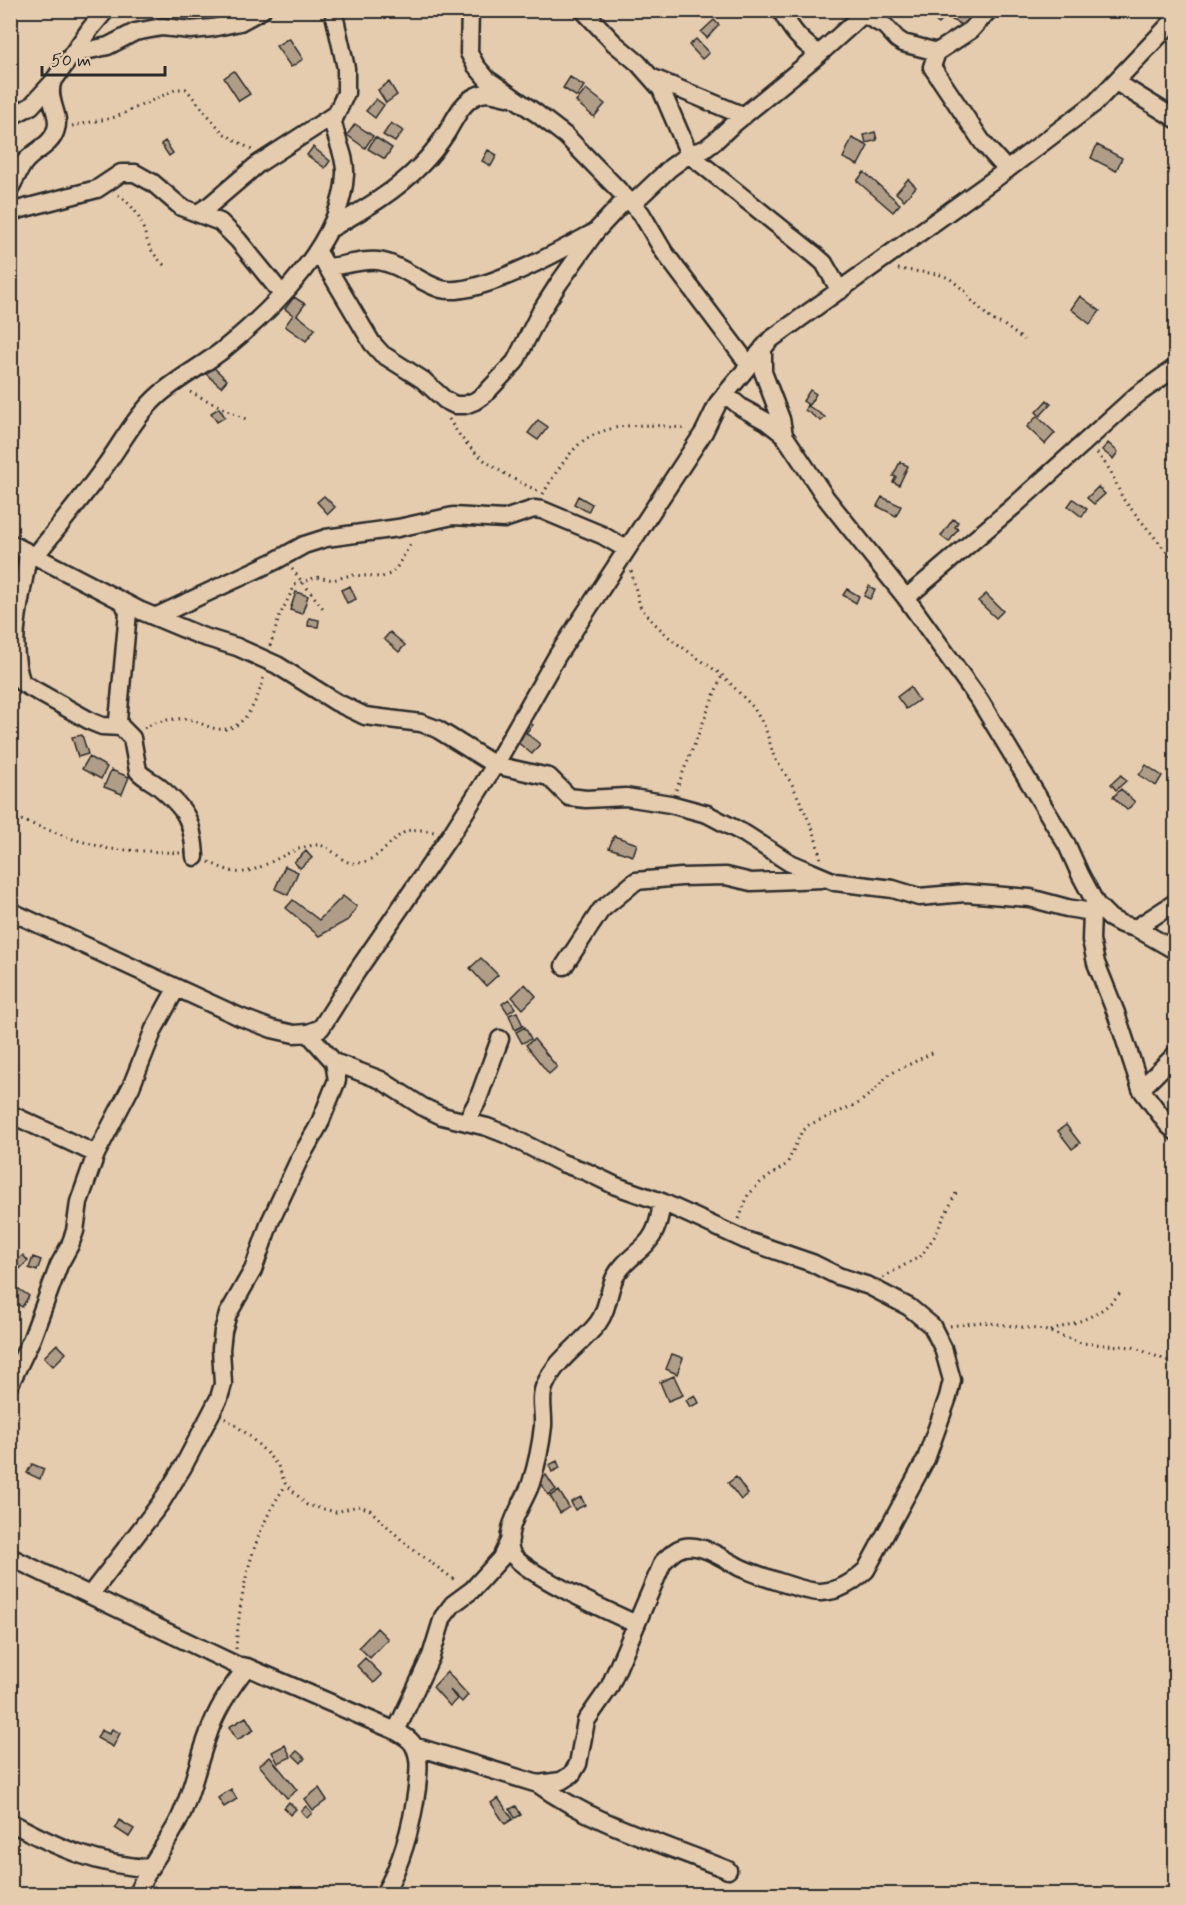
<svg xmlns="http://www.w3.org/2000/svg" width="1186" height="1905" font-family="Mynerve,sans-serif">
  <rect width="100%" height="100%" fill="#e6ccae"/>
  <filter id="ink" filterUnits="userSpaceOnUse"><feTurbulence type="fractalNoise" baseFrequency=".0167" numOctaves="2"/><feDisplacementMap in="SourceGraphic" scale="12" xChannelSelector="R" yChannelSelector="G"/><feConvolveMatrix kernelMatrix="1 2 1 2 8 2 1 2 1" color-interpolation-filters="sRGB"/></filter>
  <g filter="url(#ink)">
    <path fill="#af9d88" stroke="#2b2b2b" stroke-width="1.5" d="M922 10H941L946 15 939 24Z
      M957 10 972 17 966 27 952 20Z
      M714 20 719 25 707 38 701 32Z
      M289 38 303 59 291 67 276 46Z
      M696 39 709 53 702 59 689 45Z
      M234 71 250 94 239 101 224 78Z
      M570 77 584 86 577 97 563 88Z
      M389 82 397 95 386 103 378 90Z
      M586 89 605 104 594 117 576 102Z
      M376 99 384 105 375 118 366 111Z
      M391 123 403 131 395 142 383 135Z
      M355 124 373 136 365 148 347 135Z
      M875 132 877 140 866 143 864 135Z
      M375 137 392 148 385 159 368 149Z
      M852 138 868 146 858 165 843 158Z
      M165 141 173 153 169 156 161 144Z
      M1097 145 1122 158 1116 171 1091 158Z
      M313 147 330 161 325 168 307 155Z
      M488 150 497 155 491 166 482 161Z
      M864 172 900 204 893 212 857 181Z
      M908 179 916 187 904 200 896 193Z
      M1080 296 1100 311 1090 324 1071 309Z
      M294 297 305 304 297 315 315 329 306 341 285 326 293 315 285 309Z
      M212 366 227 380 221 387 205 373Z
      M810 390 816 394 809 405 803 401Z
      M1047 400 1051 404 1040 416 1036 412Z
      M807 405 825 417 821 421 805 410Z
      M219 408 225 417 217 422 211 413Z
      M1037 416 1055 433 1045 444 1027 427Z
      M538 420 548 427 538 440 528 433Z
      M1108 443 1118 452 1113 459 1102 450Z
      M900 462 908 466 899 485 893 482 896 477 893 476Z
      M1098 487 1105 494 1094 504 1087 498Z
      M324 496 335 507 328 514 317 502Z
      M578 496 592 504 588 512 574 504Z
      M882 497 901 506 896 516 877 506Z
      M1073 499 1087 509 1082 517 1068 506Z
      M953 519 958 522 955 527 958 529 949 542 941 536Z
      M350 586 356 599 347 603 341 590Z
      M869 586 875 590 870 599 864 596Z
      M847 589 859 596 856 603 843 595Z
      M296 592 308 596 302 614 290 610Z
      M986 594 1003 611 996 618 978 601Z
      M309 618 319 620 318 627 308 626Z
      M390 632 405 645 399 652 384 639Z
      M910 687 919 700 906 709 897 697Z
      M526 720 533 725 526 733 540 744 532 754 512 738Z
      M82 735 88 754 78 757 72 737Z
      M89 757 107 767 101 779 82 769Z
      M1146 765 1162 776 1156 786 1139 775Z
      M111 770 129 777 122 794 104 787Z
      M1121 775 1126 781 1116 790 1111 784Z
      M1121 789 1135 802 1127 810 1113 797Z
      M614 836 637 844 633 856 609 848Z
      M306 851 312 858 300 868 294 862Z
      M285 866 298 872 288 895 275 889Z
      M343 896 357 907 348 920 319 936 286 908 293 900 319 920Z
      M481 958 498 975 486 986 470 968Z
      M525 984 536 996 523 1009 512 997Z
      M509 999 515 1008 508 1013 502 1004Z
      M517 1012 523 1026 515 1030 509 1015Z
      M525 1027 531 1039 522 1043 516 1032Z
      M534 1039 557 1067 549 1074 526 1045Z
      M1066 1125 1080 1143 1072 1149 1058 1131Z
      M23 1255 28 1261 13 1275 10 1273V1267Z
      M33 1257 41 1260 37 1271 29 1268Z
      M13 1285 29 1296 22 1307 10 1299V1288Z
      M57 1344 66 1353 53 1366 44 1357Z
      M672 1354 683 1358 677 1374 666 1369Z
      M674 1376 683 1395 668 1401 660 1382Z
      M695 1395 699 1403 690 1407 686 1400Z
      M557 1461 560 1468 552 1472 549 1465Z
      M32 1464 44 1469 40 1479 27 1473Z
      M546 1475 556 1490 548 1495 539 1480Z
      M736 1477 748 1494 741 1500 728 1483Z
      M559 1491 569 1507 560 1513 550 1496Z
      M581 1497 585 1505 575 1510 571 1502Z
      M377 1628 388 1639 370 1658 359 1647Z
      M365 1658 382 1675 374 1683 357 1666Z
      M447 1672 468 1695 462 1702 450 1690 457 1699 450 1706 433 1687Z
      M246 1717 254 1730 237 1740 229 1727Z
      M112 1729 120 1733 113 1747 97 1738 101 1730 109 1734Z
      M285 1745 291 1757 278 1763 272 1752Z
      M297 1751 305 1758 301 1763 293 1755Z
      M270 1757 297 1790 287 1798 259 1765Z
      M319 1788 327 1800 313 1810 305 1799Z
      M231 1789 237 1799 224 1807 218 1798Z
      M498 1798 513 1819 505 1824 491 1803Z
      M289 1802 296 1809 290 1815 284 1808Z
      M306 1806 312 1813 307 1818 301 1811Z
      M516 1806 521 1815 515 1818 510 1809Z
      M119 1820 134 1829 129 1837 115 1828Z"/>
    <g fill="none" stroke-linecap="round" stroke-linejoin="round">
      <g stroke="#2b2b2b" stroke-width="21">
        <path id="street" d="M470 10 469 53 476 66 487 79 536 113 566 136 641 213 664 252 749 365
          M583 10 614 43 638 63 661 89 689 154 816 256 824 263 840 291
          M781 10C792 32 800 40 819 54
          M989 10 971 30 937 52 932 67 983 143 1007 170
          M864 15 885 26 897 39 903 43 937 52
          M72 54 108 46 135 32 162 27 191 30 212 28 240 22 262 10
          M653 78 744 116
          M1116 82 1176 119
          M10 117 31 106 52 83
          M10 188C15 180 19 170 24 163 34 150 52 146 56 129 61 115 47 102 52 83L90 29 106 10
          M632 204 670 168 689 154 705 149 715 141 731 126 819 54 868 10
          M10 212 97 189 121 173H135L153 183 181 207 220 222 238 240 282 294
          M198 213 210 205 258 164 334 115
          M330 229C363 210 395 192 421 165 431 155 440 143 447 132 455 119 462 102 476 96 486 90 497 95 507 97
          M318 252 372 343 382 354 423 380 445 400 455 405H465L475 401 485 394 515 362 541 311 559 283 596 231 626 199
          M328 267C344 266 362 259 378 261 401 264 420 283 441 289 476 298 560 251 591 234
          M763 348V372L781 419 784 435
          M725 394 742 408 766 421 784 435 826 498 906 598 980 701 1067 845 1080 874 1096 904 1110 918 1121 924 1136 928 1176 951
          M10 543 141 611 201 636 237 647 277 665 336 702 365 716 421 723 437 729 495 765 549 777 569 797 586 799 626 797 670 804 707 814 745 834 790 863 835 882 893 889 919 897 965 893 1030 898 1067 908 1092 912 1103 911
          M28 553C23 596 6 640 22 683L92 722 102 726 121 727
          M35 556C60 525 85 495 108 462 124 439 138 413 160 394 180 377 204 365 224 349 273 309 342 242 345 174 346 155 335 139 333 121L346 93V68L333 10
          M906 598 1014 506 1137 395 1176 367
          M123 602 128 612 118 721 121 727 132 738 138 771C143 777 150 780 157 785 186 809 193 820 195 857
          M157 616 275 561 304 545 326 538 398 528 453 516 504 519 534 509 542 510 602 535 626 549
          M10 911 240 1017 272 1029 294 1034 308 1033 321 1028 357 971 452 833 495 765 557 656 704 432 718 403 770 340 996 178 1095 103 1176 18
          M1092 912 1091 940 1096 963 1116 1013 1141 1089 1168 1125 1176 1132
          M1136 928 1176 902
          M564 966 601 910 636 881 681 877 726 876 751 882 822 879
          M334 1062 381 1080 423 1107 442 1116 487 1127 505 1134 562 1163 587 1172 616 1186 662 1202 745 1240 812 1263 838 1276 869 1286 909 1307 932 1326 943 1348 952 1380 948 1397 926 1459 866 1570C853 1582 840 1591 821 1592 808 1593 755 1574 741 1568 725 1560 696 1538 677 1550 672 1553 667 1558 663 1562L609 1688 586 1721 578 1764 572 1774 561 1781 538 1784 414 1746
          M1141 1089 1176 1054
          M10 1114 96 1154
          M466 1122 477 1102 500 1039
          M10 1384 32 1338 59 1265 70 1245 75 1231 79 1202 96 1154 131 1087 154 1029 176 989
          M10 1557 236 1665 247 1667 396 1731C402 1735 411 1739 414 1746 421 1759 418 1774 417 1788 412 1826 403 1861 384 1894
          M90 1595 160 1504 183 1467 219 1398 223 1384 221 1349 223 1331 228 1314 253 1270 270 1222 299 1160 319 1125 337 1080 334 1062 308 1033
          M636 1624C614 1614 518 1571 511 1552 503 1528 524 1504 531 1483 537 1464 541 1445 543 1426 544 1413 539 1397 545 1385 556 1359 581 1345 598 1323 608 1310 608 1291 615 1277 622 1263 636 1255 646 1244 657 1233 660 1217 662 1202
          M396 1731 431 1656 443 1617 453 1604 472 1590 501 1558 510 1539
          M538 1784C593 1824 665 1844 728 1870
          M10 1822C56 1847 98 1866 151 1868
          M137 1894C147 1868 165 1847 178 1822 192 1794 197 1764 208 1735 216 1710 231 1687 247 1667"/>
      </g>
      <path stroke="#2b2b2b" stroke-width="3" stroke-dasharray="1.5 4.5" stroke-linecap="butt" d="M72 126 116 117 177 89H186L223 133 252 150
        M118 195C126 200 133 207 138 216 149 237 143 245 164 265
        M898 269 938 274 949 278 965 291 971 300 992 320 1004 325 1024 340
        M190 392 248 420
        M449 419C471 458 501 473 540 492
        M1097 453 1110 470 1123 499 1176 563
        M543 494C552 478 571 448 586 439 615 421 655 424 687 429
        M292 569 323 608
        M631 571 640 606 652 621 672 640 722 675 753 707 765 727 774 757 792 784 814 832 821 860
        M270 646 280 615 295 585 316 577 333 580 351 575 382 577 390 574 397 567 411 543
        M144 728C159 720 179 716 195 721 203 724 210 728 218 729 245 733 259 697 264 676
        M676 790 722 675
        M10 816 73 839 109 849 180 853
        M209 862C217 866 226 870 235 872 258 876 291 845 317 845 333 845 341 866 358 863 381 860 391 838 407 831 416 828 426 831 435 832
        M739 1219 748 1195 761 1182 787 1164 801 1133 809 1125 859 1103 875 1090 888 1075 936 1051
        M883 1277 921 1256 934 1237 956 1193
        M950 1326 982 1322 1044 1330 1081 1343 1133 1347 1176 1364
        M1051 1331C1081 1320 1099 1318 1121 1292
        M225 1418 246 1433 266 1452 278 1466 285 1483 307 1505 336 1512 358 1506 369 1509 407 1545 456 1581
        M236 1649C240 1591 252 1533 286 1485"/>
      <use href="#street" stroke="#e6ccae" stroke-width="16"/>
    </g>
  </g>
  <rect width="1186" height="1905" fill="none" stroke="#e6ccae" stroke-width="36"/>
  <rect x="18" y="18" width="1150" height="1869" fill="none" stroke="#2b2b2b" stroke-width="2" filter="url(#ink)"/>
  <path d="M42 66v9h123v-9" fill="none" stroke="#2b2b2b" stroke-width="3"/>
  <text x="51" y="66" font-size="18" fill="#2b2b2b" stroke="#e6ccae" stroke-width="4.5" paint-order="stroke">50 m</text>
</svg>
